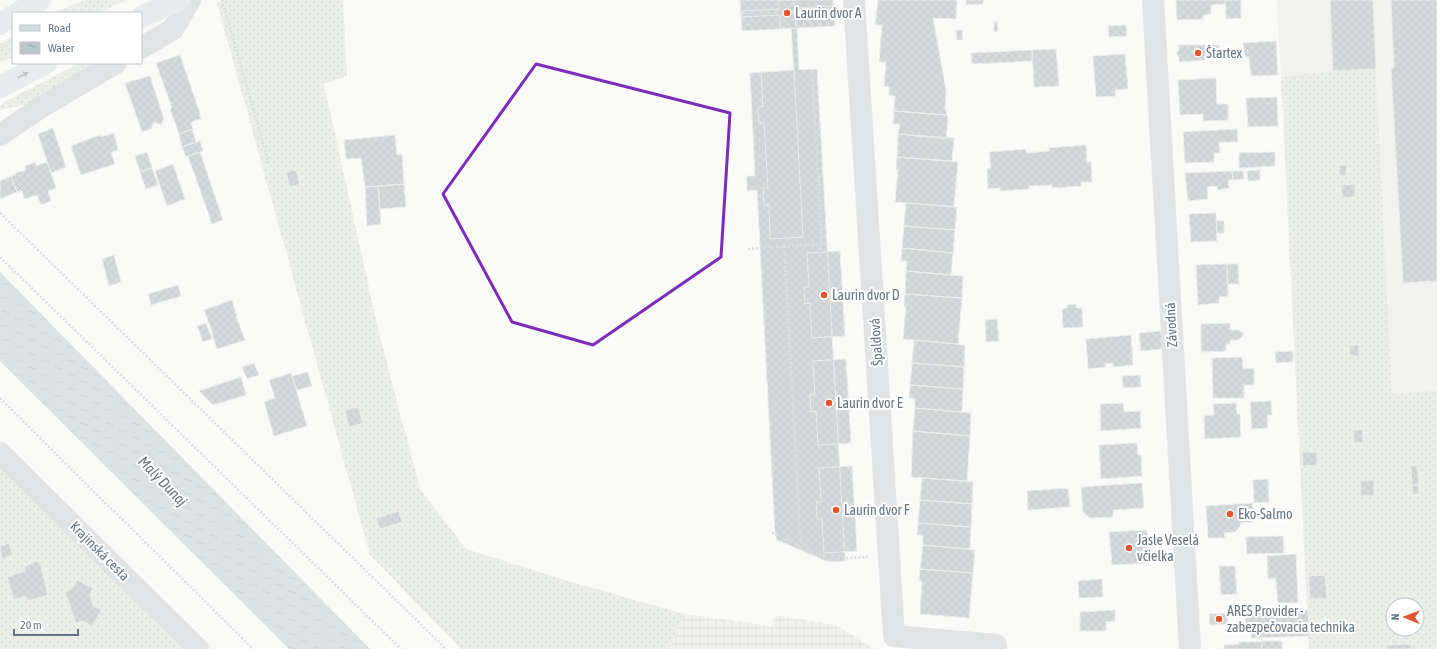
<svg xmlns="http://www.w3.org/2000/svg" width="1437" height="649" font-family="'Asap Condensed',sans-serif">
  <defs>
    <pattern id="industrial-grid" width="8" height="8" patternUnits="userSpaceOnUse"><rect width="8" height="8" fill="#e8e9e9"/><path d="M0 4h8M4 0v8" fill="none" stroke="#c0c1c2"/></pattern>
    <pattern id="grass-dots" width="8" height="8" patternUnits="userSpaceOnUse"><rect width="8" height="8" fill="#dadfd7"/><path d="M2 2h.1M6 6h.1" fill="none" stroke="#b4b9b4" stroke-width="1.8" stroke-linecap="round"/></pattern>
    <pattern id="water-ripples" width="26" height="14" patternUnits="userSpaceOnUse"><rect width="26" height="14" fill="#bbc7cb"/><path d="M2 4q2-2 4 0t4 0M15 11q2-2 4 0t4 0" fill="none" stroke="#9ca6aa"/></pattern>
    <pattern id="building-cross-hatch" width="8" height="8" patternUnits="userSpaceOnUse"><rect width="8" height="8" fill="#aab3b9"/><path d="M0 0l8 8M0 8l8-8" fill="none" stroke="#8e969c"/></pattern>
  </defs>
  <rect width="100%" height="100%" fill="#fafaf8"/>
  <path fill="#e8e9e9" d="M1277 0H1437V390L1392 394 1376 69 1333 71 1281 77Z"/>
  <path fill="url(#industrial-grid)" d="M684 614 772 626 775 615 836 625 874 649H669Z"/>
  <path fill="url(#grass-dots)" fill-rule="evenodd" d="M84 0H127L99 13H53Z
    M225 0H343L347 76 324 84 378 329 420 489 466 549 558 578 684 614 669 649H461L370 555 217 3Z
    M13 36V57L0 63V44Z
    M80 63H106L28 104 0 110V106L8 100Z
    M1376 69 1392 394 1437 390V649H1309L1281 77 1333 71ZM1393 605H1417V629H1393Z
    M0 466 182 649H0Z"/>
  <path fill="url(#water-ripples)" d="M0 272 370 649H289L0 361Z"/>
  <path fill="url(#building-cross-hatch)" stroke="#dcdcda" d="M740 0H833L835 26 742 31Z
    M779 0H794L795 8 833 6V12L795 14 796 26H797L799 70 817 69 845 561 829 562 777 540 775 533 757 190 747 191V176H755L750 73 794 70 791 28 780 29V15L742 17V11L779 9Z
    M878 0H957L956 19 933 18 946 90 945 108 947 115 894 111 895 96 889 95V87L884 86 886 62H879L882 25H875Z
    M966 0H983V4L966 5Z
    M1176 0H1225V4L1211 5V14L1203 15V19L1177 20Z
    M1225 0H1241V18L1226 19Z
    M1330 0H1373L1376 69 1333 71Z
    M1391 0H1437V281L1403 283 1391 68H1394Z
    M997 21 998 31 994 32V22Z
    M1126 25 1127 36 1109 37 1108 26Z
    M956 30H962L963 40H957Z
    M1276 41 1278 75 1251 76 1249 57H1245L1243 43Z
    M1178 45H1219L1220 54 1206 55V60L1179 62V57L1176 53 1179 50Z
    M1056 49 1059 86 1034 87 1032 50Z
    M1032 50V61L972 64 971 53Z
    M1125 54 1128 89 1115 90 1116 96 1096 97 1093 56Z
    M180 55 200 113 199 114 201 119 191 122 193 129 179 134 170 109 172 108 156 63Z
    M794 70 803 237 770 239 769 205H764L763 188H768L764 123H759L758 107 763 106 761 72Z
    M150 76 164 119 161 125 154 122 151 129 142 132 125 83Z
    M1216 78 1217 104H1228V120L1203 121V114L1180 115 1178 80Z
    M1277 97 1278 126 1248 127 1246 98Z
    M894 111 947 115 948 120 946 139 898 134 900 124H893Z
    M53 128 66 167 51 173 38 134Z
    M192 129 196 142 182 147 179 134Z
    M1237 129 1238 142H1219L1220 153H1214V162L1185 163 1183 132Z
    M114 133 118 150 111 152 115 164 81 175 71 146 100 135 101 137Z
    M898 134 954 138 952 161 897 157Z
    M395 135 397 155 402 154 404 184 365 187 361 158 346 159 344 140Z
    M200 141 203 151 186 157 182 147Z
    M1086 145 1087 162H1091L1092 182H1081V186L1052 188V185L1029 186V189L1000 191V188L988 189 987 169 991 168 989 152 1026 149V153L1049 151V148Z
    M147 152 152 168 140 172 135 156Z
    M200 152 223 220 212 224 188 156Z
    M1275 152V166L1239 168V153Z
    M897 157 958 162 954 207 895 202 898 169 896 170Z
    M35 162 36 166 47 162 56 188 48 191 51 201 41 205 37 195 24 199 22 191 17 192 11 176 16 175 15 173 26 170 25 166Z
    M173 164 185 199 167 206 155 171Z
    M1339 165H1346L1347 175 1340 176Z
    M152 168 158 185 146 189 140 172Z
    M296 170 300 184 290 187 286 172Z
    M1260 170V180L1248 181 1247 171Z
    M1232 171 1233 180H1228L1229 188 1218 190 1217 186 1207 187 1208 199 1188 201 1185 173Z
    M1232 171H1243L1244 179 1233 180Z
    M11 176 17 192 0 199V181Z
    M404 184 406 207 380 209 378 186Z
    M1355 184V197L1342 198 1341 185Z
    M378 186 381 224 367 226 365 187Z
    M906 203 957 207 955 230 904 226Z
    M1216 213 1217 241 1191 242 1189 214Z
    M1216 221H1224V233H1217Z
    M904 226 955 230 953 253 902 248Z
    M902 248 953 253 951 275 906 271 907 261H901Z
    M840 251 845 336 812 338 810 303 805 304 804 287H809L807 253Z
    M114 255 121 282 109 286 102 259Z
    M1227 264H1238L1239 284H1227Z
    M1227 264 1228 296 1219 297V303L1198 305 1196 265Z
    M906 271 963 276 962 298 905 294Z
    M178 285 181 296 151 305 148 294Z
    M905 294 962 298 958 344 903 339 906 306 904 307Z
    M232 300 237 316H236L245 340 217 349 212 334H213L204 310Z
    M1076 304V308H1082L1083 327 1063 328 1062 309 1067 308V305Z
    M997 319 999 341 986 342 985 320Z
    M206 323 212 339 203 342 197 326Z
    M1230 323V330H1239L1243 333V336L1238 340H1230V344H1226V351L1201 352V324Z
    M1161 331 1162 349 1141 351 1139 333Z
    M1131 335 1133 365 1113 367V363L1105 364 1106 367 1088 369 1086 339Z
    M914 340 965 345 964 367 912 363Z
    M1349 345H1359V356H1350Z
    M1293 351V362L1276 363 1275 352Z
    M1242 357 1243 369 1254 368V385H1244V398H1213L1212 358Z
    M846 359 851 443 818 445 816 411 811 412 810 395H815L813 361Z
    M254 363 259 375 247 379 242 367Z
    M912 363 964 367 963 389 910 385Z
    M308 372 312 386 297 390 292 376Z
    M291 373 307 426 274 436 264 402 275 398 269 380Z
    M1140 375 1141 387 1123 388 1122 376Z
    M241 377 246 395 213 405 199 391Z
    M910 385 963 389 962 412 915 408V399L909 398Z
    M1271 401 1272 415H1267L1268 428 1252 429 1250 402Z
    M1123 403 1124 412 1140 411 1141 428 1101 431 1100 404Z
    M1236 403 1237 414H1240L1241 437 1205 439 1204 416 1214 415 1213 404Z
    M358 407 363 423 349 427 345 410Z
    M915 408 971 413 970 436 913 431Z
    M1353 430H1363V443H1354Z
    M913 431 970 436 967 481 911 477Z
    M1137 443 1138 455H1141L1142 476 1101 479 1099 445Z
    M1302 452H1317V465L1303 466Z
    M852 466 857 551 824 553 822 519H817L816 502H821L819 468Z
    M1411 466H1417L1419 485H1412Z
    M922 478 973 482 972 504 920 500Z
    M1268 479 1269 502 1254 503 1253 480Z
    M1374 480V495L1361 496 1360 481Z
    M1142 483 1144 508 1113 510V517L1090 518 1083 512 1081 487Z
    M1412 485H1419V494L1413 495Z
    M1068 488 1070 507 1028 510 1027 491Z
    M920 500 972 504 971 527 918 523Z
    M1253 503V522L1241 523 1240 526 1235 532 1224 533 1225 538H1208L1206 506Z
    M399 511 402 522 380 529 376 518Z
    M918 523 971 527 970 549 923 545V535H917Z
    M1147 530 1149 563 1112 565 1109 532Z
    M1283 536 1284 553 1247 554 1246 537Z
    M9 543 13 555 2 559 0 546Z
    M923 545 975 550 973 573 920 569Z
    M1296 554 1298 603H1278L1276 583H1278H1276V578L1268 579 1267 556Z
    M36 561 40 563 48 595 27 601 26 596 14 600 7 577 25 571 24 567Z
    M1219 566H1235L1237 594 1221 595Z
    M920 569 973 573 969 618 920 614 922 581H919Z
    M1325 575 1327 598 1310 599 1309 576Z
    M1102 579 1103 597 1079 598 1078 581Z
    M77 580 93 588 90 595 93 606 101 610 92 626 83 621 76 623 65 592 72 589Z
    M1115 610V621L1106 622V631H1080V612Z
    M1308 610 1309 636 1251 638V631H1246L1245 613Z
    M1227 613 1228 624 1210 625 1209 614Z
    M1261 641H1282V649H1262Z
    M1239 642H1262V649H1224V645L1239 644Z
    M1411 644V649H1387L1386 645Z"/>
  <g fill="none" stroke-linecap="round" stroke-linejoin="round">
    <path stroke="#bbbfc2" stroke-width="2.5" stroke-dasharray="2 2" stroke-linecap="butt" d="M222 0 269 164
      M0 213 446 649
      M784 246 801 547
      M748 249 822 244 812 72
      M0 257 401 649
      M0 398 103 501 122 519 253 649
      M772 533 829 559 868 557"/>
    <path stroke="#c3c8cc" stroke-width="22" d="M854 0 894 636 996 645
      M1153 0 1190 649
      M141 48 173 29 190 0
      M0 135 43 106 116 63
      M0 453 198 649"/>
    <path stroke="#d6dbdf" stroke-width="22" d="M18 13 40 0
      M141 17 179 0
      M0 24 13 16
      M0 87 46 63"/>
  </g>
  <defs><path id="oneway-solid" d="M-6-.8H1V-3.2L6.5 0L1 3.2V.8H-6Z"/></defs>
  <use fill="#768591" href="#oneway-solid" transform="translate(23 75) rotate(-28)"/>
  <path d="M0 0H1437V649H0ZM536 64 730 113 721 257 593 345 512 322 443 194Z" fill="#fafaf8" fill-opacity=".55" fill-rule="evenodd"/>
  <path fill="none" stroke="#7b2cbf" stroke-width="3" stroke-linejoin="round" d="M536 64 730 113 721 257 593 345 512 322 443 194Z"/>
  <g fill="#e4572e" stroke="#fff" stroke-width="1.5">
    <circle cx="787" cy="13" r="4"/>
    <circle cx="1198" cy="53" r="4"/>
    <circle cx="824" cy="295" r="4"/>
    <circle cx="829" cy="403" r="4"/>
    <circle cx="836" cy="510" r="4"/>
    <circle cx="1230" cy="514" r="4"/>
    <circle cx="1129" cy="548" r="4"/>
    <circle cx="1219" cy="619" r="4"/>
  </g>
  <g text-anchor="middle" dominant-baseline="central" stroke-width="4" stroke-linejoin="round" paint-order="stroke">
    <g font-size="14" fill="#657683" stroke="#fff" text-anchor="start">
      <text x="795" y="13">Laurin dvor A</text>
      <text x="1206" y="53">Štartex</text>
      <text x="832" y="295">Laurin dvor D</text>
      <text x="837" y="403">Laurin dvor E</text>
      <text x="844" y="510">Laurin dvor F</text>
      <text x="1238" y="514">Eko-Salmo</text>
      <text x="1137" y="540">Jasle Veselá<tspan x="1137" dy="16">včielka</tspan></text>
      <text x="1227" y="611">ARES Provider -<tspan x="1227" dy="16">zabezpečovacia technika</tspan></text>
    </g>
    <g font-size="14" fill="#657683" stroke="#fff">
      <text transform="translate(1171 325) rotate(-93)">Závodná</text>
      <text transform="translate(876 342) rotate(-94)">Špaldová</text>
      <text transform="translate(100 551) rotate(45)">Krajinská cesta</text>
    </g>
    <g font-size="15" font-style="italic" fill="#60757c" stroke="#fff">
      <text transform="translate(163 481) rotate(46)">Malý Dunaj</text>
    </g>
  </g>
  <rect x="12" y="12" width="130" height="52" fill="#ffffff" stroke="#c1c8cd"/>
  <rect x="20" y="25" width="20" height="6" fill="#d6dbdf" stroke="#c1c8cd"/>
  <text x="48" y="32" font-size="12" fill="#657683">Road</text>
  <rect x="20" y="42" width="20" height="12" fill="url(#water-ripples)" stroke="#c1c8cd"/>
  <text x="48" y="52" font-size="12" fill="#657683">Water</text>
  <g transform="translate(1405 617) rotate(271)"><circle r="19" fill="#ffffff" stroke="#c1c8cd"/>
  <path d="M0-3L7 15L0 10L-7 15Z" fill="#e4572e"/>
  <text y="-6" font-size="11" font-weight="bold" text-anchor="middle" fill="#657683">N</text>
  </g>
  <path d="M14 629v6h64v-6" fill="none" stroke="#657683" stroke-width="2"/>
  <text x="20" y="629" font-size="12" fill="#657683" stroke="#ffffff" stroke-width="3" paint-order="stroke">20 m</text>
</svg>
